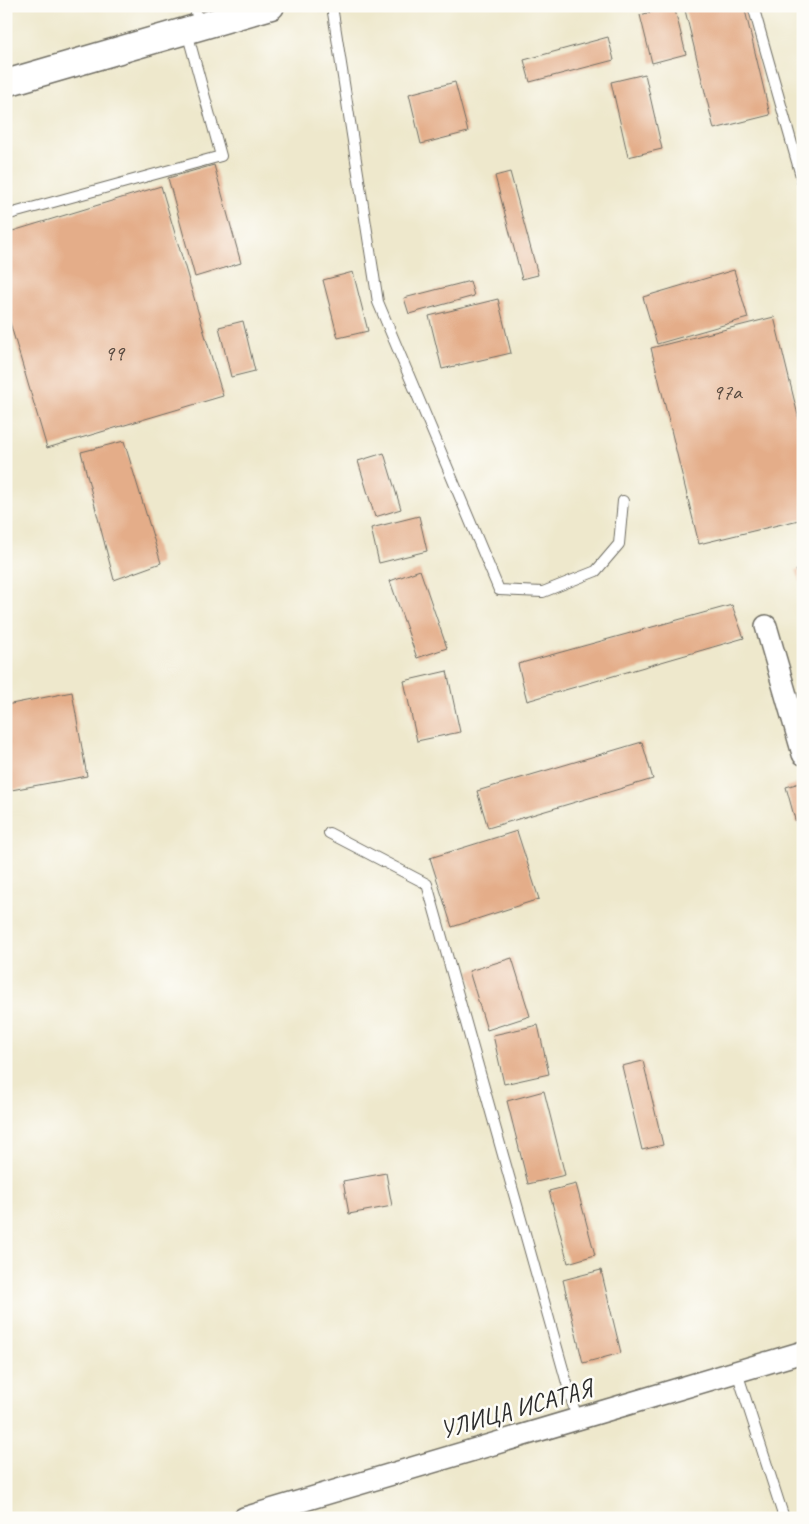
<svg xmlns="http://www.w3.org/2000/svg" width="809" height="1524" font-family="Caveat,sans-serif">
  <rect width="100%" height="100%" fill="#fdfcf7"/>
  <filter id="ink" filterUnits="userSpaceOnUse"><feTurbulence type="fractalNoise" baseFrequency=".02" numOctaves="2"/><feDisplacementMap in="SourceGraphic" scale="10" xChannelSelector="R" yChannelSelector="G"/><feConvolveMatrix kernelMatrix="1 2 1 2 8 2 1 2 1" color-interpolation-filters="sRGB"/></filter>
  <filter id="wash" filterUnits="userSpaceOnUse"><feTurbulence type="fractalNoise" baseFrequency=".0096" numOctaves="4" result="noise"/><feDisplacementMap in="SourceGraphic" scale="20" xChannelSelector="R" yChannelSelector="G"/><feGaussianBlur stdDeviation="1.12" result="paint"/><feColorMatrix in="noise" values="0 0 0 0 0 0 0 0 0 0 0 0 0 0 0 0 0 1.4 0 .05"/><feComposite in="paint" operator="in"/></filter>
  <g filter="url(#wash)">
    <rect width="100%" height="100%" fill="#eee8cc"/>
    <g id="blocks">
      <path fill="#e4ad89" d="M674 6 686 54 652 63 640 15Z
        M684 6H744L770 115 714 129Z
        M608 37 614 60 530 82 524 60Z
        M645 74 662 149 628 157 611 82Z
        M455 82 468 132 421 144 409 94Z
        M214 165 241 263 195 277 168 178Z
        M510 172 538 275 522 279 495 176Z
        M161 186 223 396 47 448 6 309V233Z
        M734 270 748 318 657 344 643 297Z
        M353 272 368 331 338 338 323 280Z
        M470 281 474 296 409 314 404 298Z
        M498 299 511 353 442 369 429 316Z
        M774 317 803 436V519L699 544 651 348Z
        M243 321 255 371 231 377 219 327Z
        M124 441 161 563 114 580 81 452Z
        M384 453 401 509 375 517 358 461Z
        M419 516 427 551 379 563 371 528Z
        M803 568V587H802L796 570Z
        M420 570 447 648 417 658 390 581Z
        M732 605 744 638 527 701 518 664Z
        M447 671 460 732 417 741 404 681Z
        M72 692 87 776 6 791V705Z
        M642 742 653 779 488 828 477 791Z
        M803 782V821L796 823 786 787Z
        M517 831 539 899 452 927 430 858Z
        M512 958 530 1016 487 1030 469 971Z
        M538 1025 549 1074 504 1084 493 1035Z
        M643 1061 663 1145 642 1150 622 1066Z
        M544 1091 565 1175 528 1184 507 1101Z
        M386 1173 392 1206 349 1214 343 1181Z
        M576 1184 595 1255 568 1263 549 1191Z
        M601 1270 621 1353 583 1363 563 1280Z"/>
    </g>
  </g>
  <g filter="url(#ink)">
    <use href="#blocks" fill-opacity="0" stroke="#6f6d63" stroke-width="1"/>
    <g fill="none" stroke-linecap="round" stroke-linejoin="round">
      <g stroke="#6f6d63" stroke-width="12">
        <path id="service" d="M194 6 200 25
          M332 6 378 302 499 590 543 592 596 571 619 544 623 501
          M753 6 803 183
          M6 215 221 156 187 32
          M329 833 427 884 577 1419
          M737 1372 784 1518"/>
      </g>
      <g stroke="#6f6d63" stroke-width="24">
        <path id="minor" d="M766 626 803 754
          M244 1518 803 1352"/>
      </g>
      <g stroke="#6f6d63" stroke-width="29">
        <path id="tertiary" d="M6 83 271 6"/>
      </g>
      <use href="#service" stroke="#fff" stroke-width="10"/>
      <use href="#minor" stroke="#fff" stroke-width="21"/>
      <use href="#tertiary" stroke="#fff" stroke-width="26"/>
    </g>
  </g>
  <g text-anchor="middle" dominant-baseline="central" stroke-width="5" stroke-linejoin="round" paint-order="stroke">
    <g font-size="22" fill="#594c42">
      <text x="114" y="353">99</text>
      <text x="727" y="392">97а</text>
    </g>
    <g font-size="25" fill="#2b2b2b" stroke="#fdfcf7">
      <text transform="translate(516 1409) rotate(-16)">УЛИЦА ИСАТАЯ</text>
    </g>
  </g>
  <rect width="809" height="1524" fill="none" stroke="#fdfcf7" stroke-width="25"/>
</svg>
